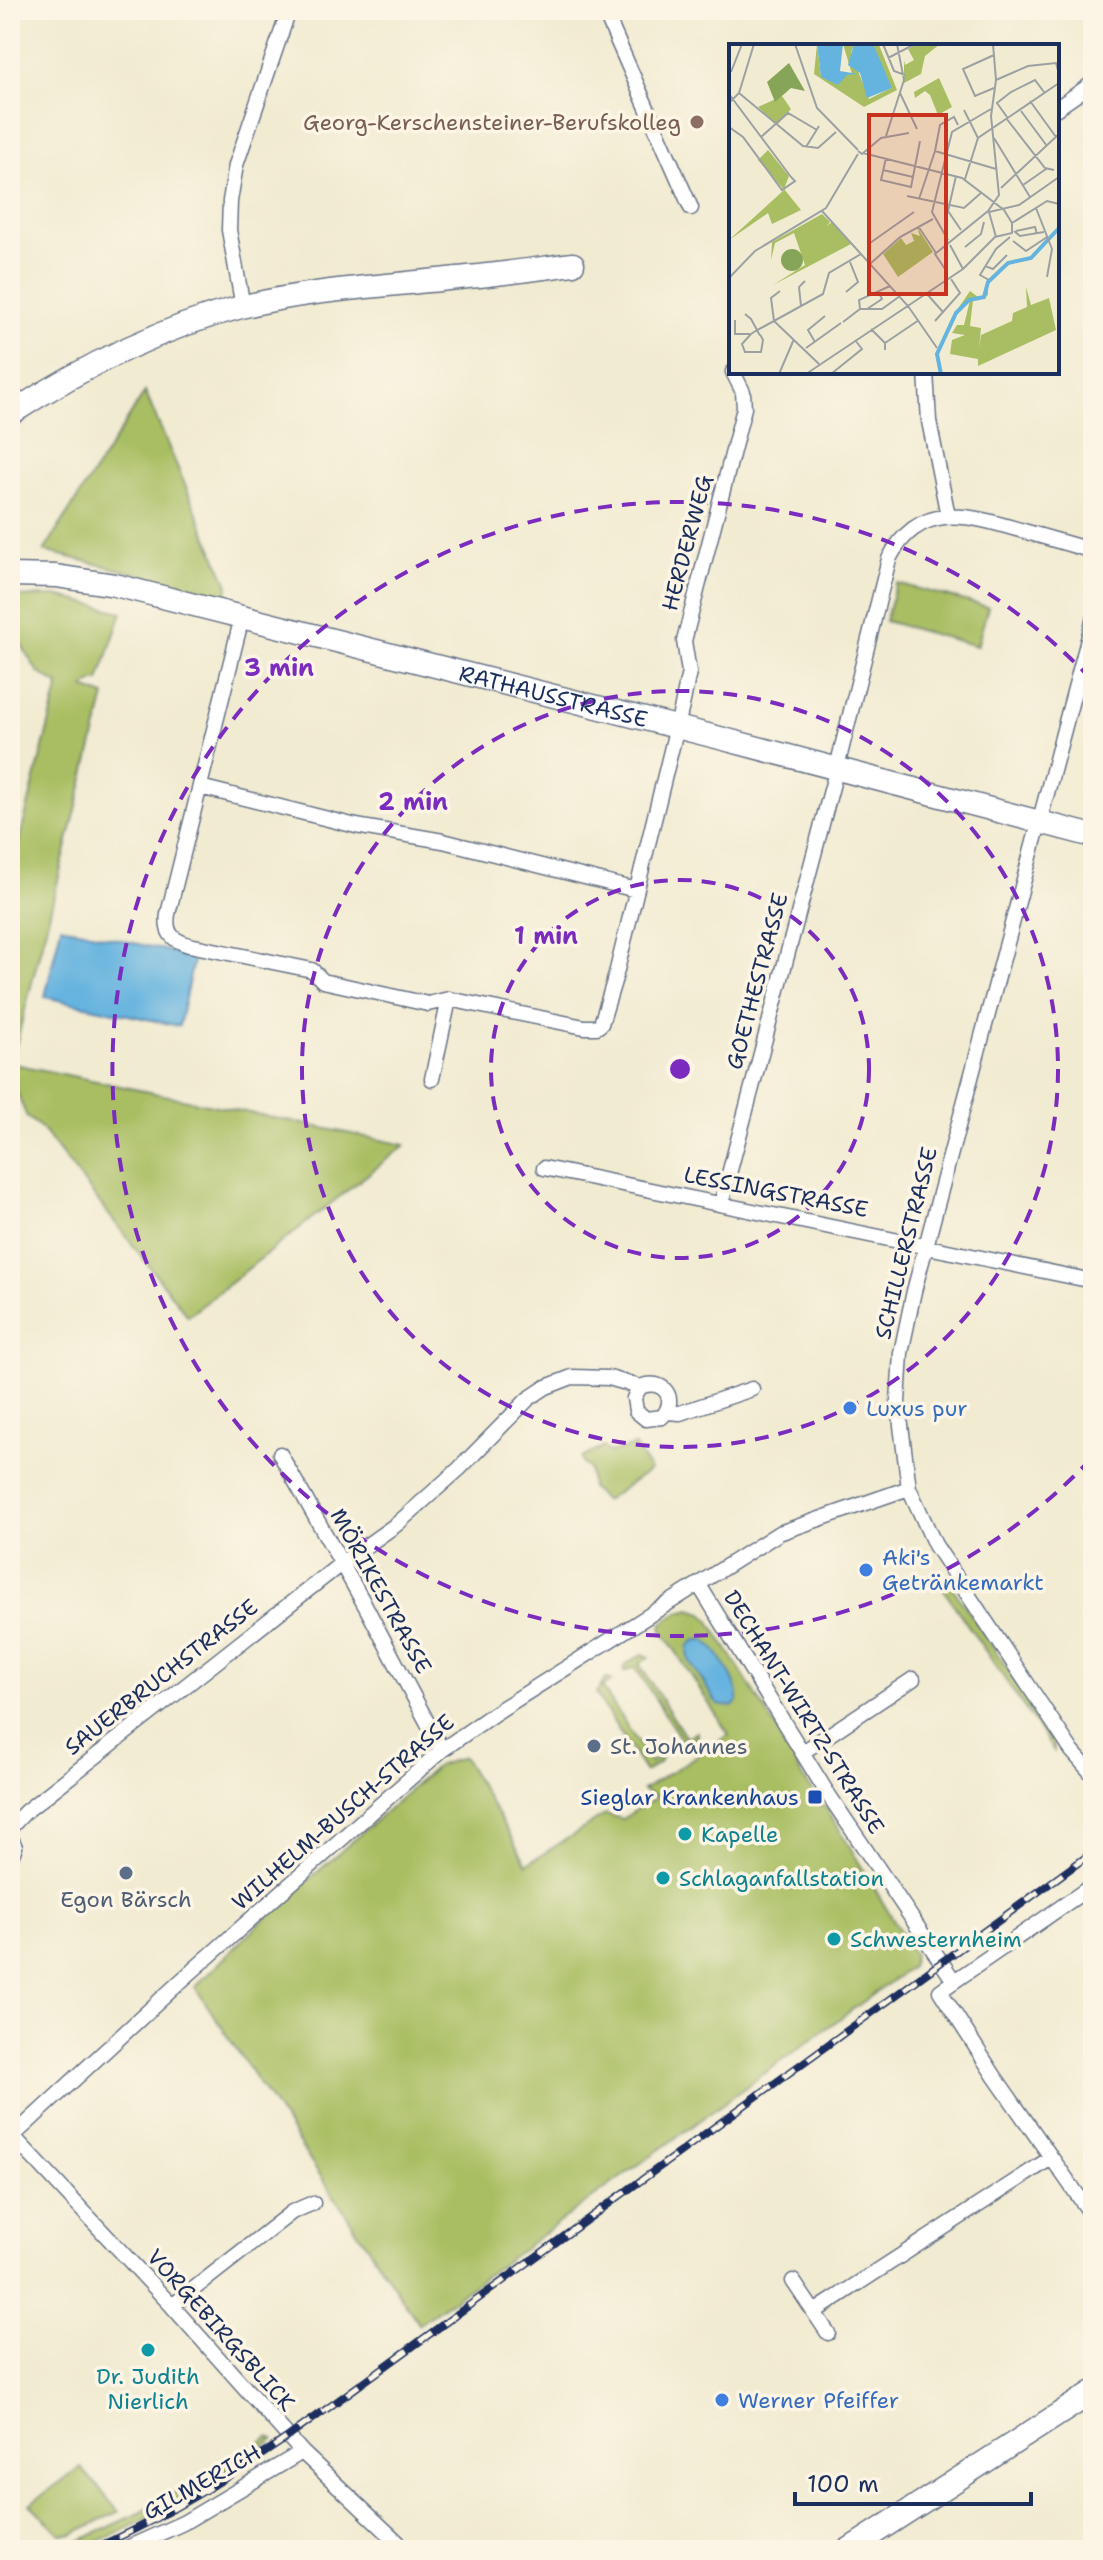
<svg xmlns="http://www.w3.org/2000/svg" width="1103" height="2560" font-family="'Shantell Sans',sans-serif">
  <rect width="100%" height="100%" fill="#fcf5e5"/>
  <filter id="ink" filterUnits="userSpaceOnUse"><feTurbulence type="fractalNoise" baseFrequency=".0125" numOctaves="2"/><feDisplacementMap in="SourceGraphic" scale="16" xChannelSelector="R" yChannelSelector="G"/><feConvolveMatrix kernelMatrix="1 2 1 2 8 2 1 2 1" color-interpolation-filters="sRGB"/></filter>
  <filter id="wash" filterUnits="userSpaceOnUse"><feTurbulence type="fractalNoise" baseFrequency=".006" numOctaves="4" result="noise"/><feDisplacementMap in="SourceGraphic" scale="32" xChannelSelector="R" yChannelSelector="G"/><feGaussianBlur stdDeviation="1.8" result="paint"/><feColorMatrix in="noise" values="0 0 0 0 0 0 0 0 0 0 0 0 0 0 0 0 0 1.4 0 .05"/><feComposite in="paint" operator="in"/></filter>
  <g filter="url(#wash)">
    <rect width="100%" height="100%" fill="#f1ebd1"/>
    <path fill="#a9be62" stroke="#627660" stroke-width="2" d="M145 392 228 585 227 596 44 551Z
      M896 583 988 607 977 646 885 621Z
      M57 596 122 612 99 681H94L84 688 105 696 14 1053 10 1052V877L59 685 38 672 29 658 10 623V597Z
      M14 1064 405 1145 188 1316 42 1129 27 1117 21 1103 11 1072Z
      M635 1446 650 1470 605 1501 591 1488 589 1468 583 1464 581 1458 604 1447 609 1453Z
      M948 1581 1051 1733 1054 1740V1751L941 1586Z
      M691 1609 703 1613 709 1620 797 1761V1767L821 1806 826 1807 914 1955 911 1967 419 2324 195 1987 260 1923 437 1766 463 1757 527 1864 606 1814 622 1819 657 1797 643 1790 729 1735 661 1628 662 1623 679 1612Z
      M643 1654 649 1657 639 1664 686 1738 697 1732V1739L680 1751 673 1748 682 1741 635 1667 624 1672 623 1670 625 1665Z
      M606 1678 612 1681 602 1687 650 1762 661 1757 660 1762 645 1772 596 1694Z
      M269 2437 274 2439C228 2471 112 2550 59 2550L140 2513Z
      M81 2467 119 2512 72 2534H60L30 2504Z"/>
    <path fill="#65b3df" stroke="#40719e" stroke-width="2" d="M61 926 194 957 179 1026 45 997Z
      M703 1639C717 1647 740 1686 738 1701L732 1707 718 1705 689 1660 688 1647 694 1641Z"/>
  </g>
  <g filter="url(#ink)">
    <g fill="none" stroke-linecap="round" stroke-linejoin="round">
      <g stroke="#667186" stroke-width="17">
        <path id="street" d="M604 10 691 208
          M1057 108 1093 83
          M243 307 229 230 230 201 236 165 289 10
          M926 372 929 421 948 516
          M242 617 168 914C165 933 172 940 189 945L312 970 323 981 428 1004 449 999 584 1027H597L601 1024 615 978 682 706 689 672 684 641 744 408 743 392 733 372
          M1093 621 914 1291 901 1353 898 1402 909 1488 935 1545 1072 1751 1093 1775
          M200 787 356 826 443 841 636 890
          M432 1079 449 999
          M544 1168 1093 1281
          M721 1204 834 779 889 559C919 500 969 515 1020 530 1045 537 1069 544 1093 551
          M667 1412 680 1413 752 1389
          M280 1454 366 1607 442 1750
          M699 1585 826 1791 954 1981
          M803 1752 913 1679
          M10 1828 25 1812 342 1563 397 1524 459 1469 528 1399 546 1387 572 1377 609 1378 640 1387C663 1377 679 1399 662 1417L646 1419 636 1411 634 1398 640 1387
          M10 1836 15 1847 10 1859
          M1093 1885 940 1991 995 2077 1093 2217
          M10 2133 172 2306 302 2452 406 2550
          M13 2136 182 1980 442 1750 495 1713 779 1533 909 1488
          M793 2281 828 2333
          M172 2306 292 2212 313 2203
          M814 2312 1051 2158
          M123 2550 183 2523 302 2452"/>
      </g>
      <g stroke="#667186" stroke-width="25">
        <g id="secondary">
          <path d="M10 414C82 367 157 329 241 307 312 289 386 286 458 278 496 275 534 269 573 264"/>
          <path id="s1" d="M10 575 56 576 115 585 716 737 1093 836"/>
          <path d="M848 2550 1093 2392"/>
        </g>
      </g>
      <use href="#street" stroke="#fff" stroke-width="14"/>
      <use href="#secondary" stroke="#fff" stroke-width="22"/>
      <g stroke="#1b2f5e" stroke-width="8">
        <path id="rail" d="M91 2550C161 2519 225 2480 288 2437L1093 1852"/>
      </g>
      <use href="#rail" stroke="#fcf5e5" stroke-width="5" stroke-dasharray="15" stroke-linecap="butt"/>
    </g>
  </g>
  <g fill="none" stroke="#7b2cbf" stroke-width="4" stroke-dasharray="14 10">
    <circle cx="680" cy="1069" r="189"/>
    <circle cx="680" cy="1069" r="378"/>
    <path d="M1091 1459A567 567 0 1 1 1091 679"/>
  </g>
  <circle fill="#8d6e63" stroke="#fcf5e5" stroke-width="3" cx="697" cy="122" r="8"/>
  <g fill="#3f7fe0" stroke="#fcf5e5" stroke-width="3">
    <circle cx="850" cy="1408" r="8"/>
    <circle cx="866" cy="1570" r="8"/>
    <circle cx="722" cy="2400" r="8"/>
  </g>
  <g fill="#5c6f8a" stroke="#fcf5e5" stroke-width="3">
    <circle cx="594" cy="1746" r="8"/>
    <circle cx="126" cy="1873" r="8"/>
  </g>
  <rect fill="#1a4fb4" stroke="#fcf5e5" stroke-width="3" x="807" y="1789" width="16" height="16" rx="4"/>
  <g fill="#0f9aa8" stroke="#fcf5e5" stroke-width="3">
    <circle cx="685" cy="1834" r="8"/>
    <circle cx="663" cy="1878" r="8"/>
    <circle cx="834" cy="1939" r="8"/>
    <circle cx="148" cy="2350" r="8"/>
  </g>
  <g text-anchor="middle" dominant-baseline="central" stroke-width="7" stroke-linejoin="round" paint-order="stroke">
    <g font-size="22" fill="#785e54" stroke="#fcf5e5" text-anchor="end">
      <text x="681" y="122">Georg-Kerschensteiner-Berufskolleg</text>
    </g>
    <g font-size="22" fill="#1b2f5e" stroke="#fcf5e5">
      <text transform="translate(687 543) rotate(-75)">HERDERWEG</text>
      <text stroke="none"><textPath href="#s1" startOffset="558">RATHAUSSTRASSE</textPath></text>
      <text transform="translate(757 981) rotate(-75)">GOETHESTRASSE</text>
      <text transform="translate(776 1192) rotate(11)">LESSINGSTRASSE</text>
      <text transform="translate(906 1243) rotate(-76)">SCHILLERSTRASSE</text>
      <text transform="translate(381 1591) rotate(61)">MÖRIKESTRASSE</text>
      <text transform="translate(161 1677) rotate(-38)">SAUERBRUCHSTRASSE</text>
      <text transform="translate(804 1712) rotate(58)">DECHANT-WIRTZ-STRASSE</text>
      <text transform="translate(343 1812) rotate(-41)">WILHELM-BUSCH-STRASSE</text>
      <text transform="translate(221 2330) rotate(48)">VORGEBIRGSBLICK</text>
      <text transform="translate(202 2482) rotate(-29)">GILMERICH</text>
    </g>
    <g font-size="22" fill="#366cbe" stroke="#fcf5e5" text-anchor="start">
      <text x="866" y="1408">Luxus pur</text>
      <text x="882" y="1557">Aki's<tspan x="882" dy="25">Getränkemarkt</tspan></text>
      <text x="738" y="2400">Werner Pfeiffer</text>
    </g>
    <g font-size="22" fill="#4e5e75" stroke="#fcf5e5" text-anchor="start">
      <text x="610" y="1746">St. Johannes</text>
      <text x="126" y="1899" text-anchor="middle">Egon Bärsch</text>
    </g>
    <g font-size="22" fill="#164399" stroke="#fcf5e5" text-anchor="end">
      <text x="799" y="1797">Sieglar Krankenhaus</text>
    </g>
    <g font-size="22" fill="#0d838f" stroke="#fcf5e5" text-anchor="start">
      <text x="701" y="1834">Kapelle</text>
      <text x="679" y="1878">Schlaganfallstation</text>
      <text x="850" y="1939">Schwesternheim</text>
      <text x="148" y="2376" text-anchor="middle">Dr. Judith<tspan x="148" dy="25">Nierlich</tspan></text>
    </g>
  </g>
  <g transform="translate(729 44)">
    <rect width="330" height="330" fill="#f1ebd1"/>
    <path d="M88 0 92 33 123 30 114 0H125L122 9 140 55 162 44 147 12 144 0 150 1 168 46 135 63 85 30ZM188 0H211L196 12 192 30 175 39V16L176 21 185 16 179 5ZM210 34 223 63 209 71 201 51 196 47 186 54 185 48ZM53 52 62 65 48 81 29 63ZM39 106 60 132 55 145 72 166 43 180 39 169 0 196 55 146 29 116ZM93 170 101 178 98 182 103 178 122 200 44 241 76 221 65 189 46 199 42 216 43 198ZM188 183 204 208 169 233 154 210 172 194 177 201 185 197 182 189 191 192ZM259 243V251L255 254 244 256 241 282 252 284 250 305 252 291 283 277 284 269 298 263 297 243 302 261 320 254 327 286 249 322V315L221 310 223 296 236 291 223 289 228 281H235L241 256 226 269 241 247 249 253 242 256 253 254Z" fill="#a9be62"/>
    <path d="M60 19 76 47 62 44 46 58 38 38ZM52 216a11 11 0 1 1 22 0a11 11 0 1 1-22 0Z" fill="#86a558"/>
    <path d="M88 0H114L111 27 129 30 118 31 109 41 92 33ZM125 0H144L163 44 138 54 131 29 119 21Z" fill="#65b3df"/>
    <path fill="none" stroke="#65b3df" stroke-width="4" d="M212 330 208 310 227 269 240 256 255 253 259 238 279 219 302 214 330 184"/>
    <path fill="none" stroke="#9ba0a3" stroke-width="2" d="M66 0 88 64 129 106M154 0 165 27 176 31M265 11 234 25 246 52 265 44M159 14 186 0M2 28 13 0M267 36 299 22 327 19 330 30M10 49 74 102 89 104 107 88M171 49 188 85M0 50 62 133M301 57 327 93M0 59 10 49 25 0M235 66 249 94M292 67 318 102M278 73 268 59 282 48 306 36 315 48M277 74 316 124 325 126M0 83 14 93 53 146 66 137 62 133M157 92 175 36 168 0M32 93 59 69 88 86M265 94 301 153M77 103 90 82M129 107 133 110 152 94 180 89M206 107 267 125M206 107 211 81 225 73 229 81M134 109 233 134 275 166 283 179M157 114 152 136 182 143 191 97M154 126 184 133M227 132 219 167 232 186M236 135 249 94 330 39M294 141 317 125M272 144 330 90M178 152 235 164 253 148M190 155 206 107M307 164 323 205 318 233M93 167 179 262 208 304M283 179 318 157 330 160M189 182 207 209M285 187 291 192 315 188M287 187 306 183 308 190M267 193 260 168 290 161 330 133M219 196 203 168 223 88 262 65M284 197 297 207 318 193M141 199 185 168M221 201 234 225M236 203 252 190 255 178M141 220 171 193 204 175M256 222 264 225 278 211M234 225 266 193 283 189V179M218 228 206 210 259 167 270 151 262 72 267 36 264 0M0 234 26 207 97 164 129 110M260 236 251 231 267 205 281 193M51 247 42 254 45 277 90 320M117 248 129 238 121 218M198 250 214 268M72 262 70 243 76 237M131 265 130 256 161 242M138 265 153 255 150 249M16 270 22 275 28 286 30 290 32 292 34 296 32 308H16L13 300 22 290 28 286 34 283 94 250 100 229 132 210M6 276V290H21M206 277 231 249 222 235M114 278 131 265H153L171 252M142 285 156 299V306M86 298 79 286 96 272M156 299 190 276M77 304 112 279M50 330 65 295M77 330 234 225M102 330 133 305 126 296"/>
    <path fill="#c8321e" fill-opacity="0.15" stroke="#c8321e" stroke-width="4" d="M140 71H217V250H140Z"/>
    <rect width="330" height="330" fill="none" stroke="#1b2f5e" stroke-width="4"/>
  </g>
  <circle cx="680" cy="1069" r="12" fill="#7b2cbf" stroke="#fcf5e5" stroke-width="4"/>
  <g font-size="24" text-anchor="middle" font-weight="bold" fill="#7b2cbf" stroke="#fcf5e5" stroke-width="7" stroke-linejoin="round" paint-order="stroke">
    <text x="279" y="676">3 min</text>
    <text x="413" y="810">2 min</text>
    <text x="546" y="944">1 min</text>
  </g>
  <rect width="1103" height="2560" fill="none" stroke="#fcf5e5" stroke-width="40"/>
  <path d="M795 2492v12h236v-12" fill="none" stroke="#1b2f5e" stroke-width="4"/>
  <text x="807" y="2492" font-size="24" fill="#1b2f5e" stroke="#fcf5e5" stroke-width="6" paint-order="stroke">100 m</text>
</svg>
